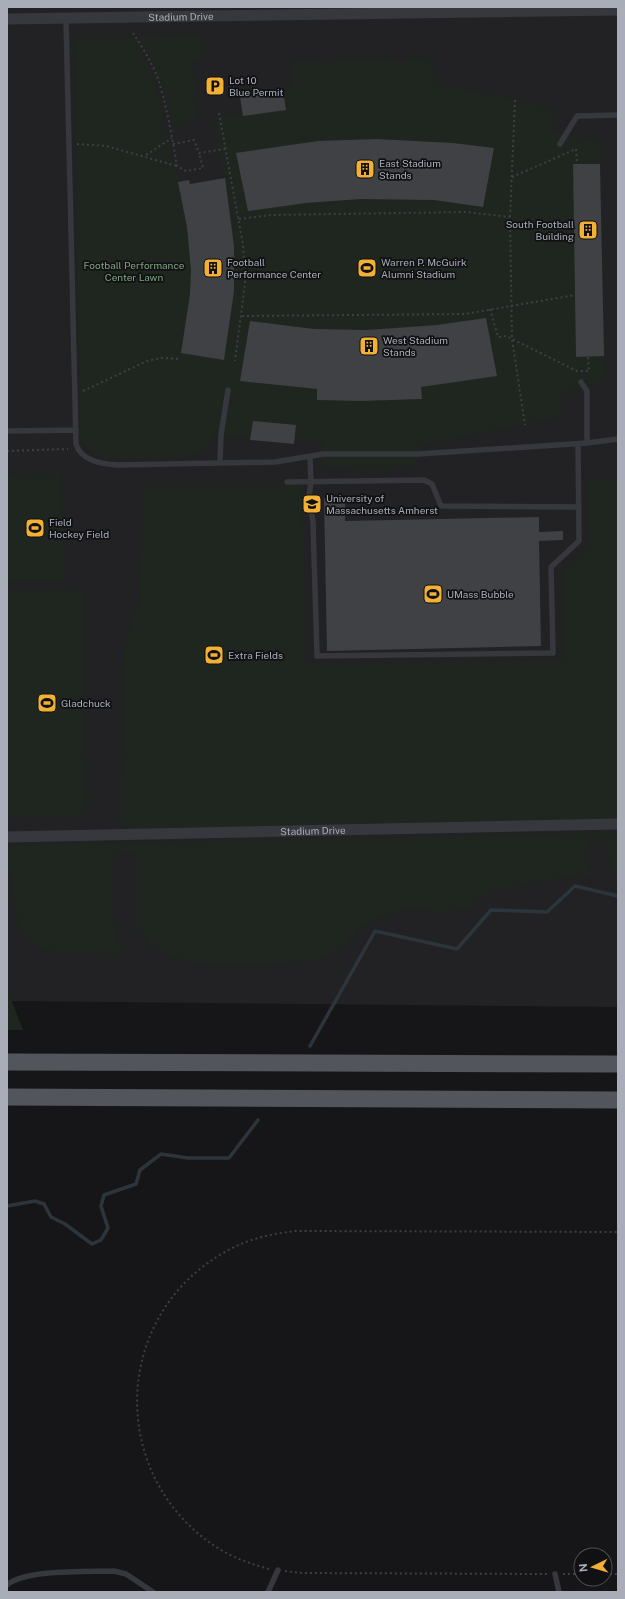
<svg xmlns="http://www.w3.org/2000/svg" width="625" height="1599" font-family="'Public Sans',sans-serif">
  <rect width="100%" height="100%" fill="#161618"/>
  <path fill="#222225" d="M7 7H618V1007L7 1001Z"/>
  <path fill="#1e261f" d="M201 35 202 61 192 63 200 105 197 106 200 120 186 122 187 126 175 127C168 122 169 107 166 99 160 76 151 57 138 37Z
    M132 37 151 69 156 82 178 182 190 184 224 178 213 118 242 113 240 97 293 89 292 60H318L319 62H335V59L391 58V61H407L408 58 434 57 435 83 551 107 552 130 601 142 602 164H600L606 380 560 395 562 417 418 446V466L389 467V470H352V467L323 468 322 441H294V444L213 434C210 446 205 452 192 456 170 457 103 465 88 450 83 445 81 439 80 433L73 38Z
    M62 473 64 581 7 582V474Z
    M618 479V823L120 834 123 651 139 599 144 486 302 485 306 665 562 660 561 573 589 545 588 480Z
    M86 590 87 815 7 816V591Z
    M596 833 618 834V875H614L605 844 596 839 595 834 584 853 593 877 579 874 491 891 468 909 440 912 407 907 359 928 346 944 321 959 270 965 227 966 193 963 156 952 137 927V857L130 852 114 854C110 888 111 923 122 955L41 950 19 931 10 869 7 868V845Z
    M7 989 23 1030H7Z"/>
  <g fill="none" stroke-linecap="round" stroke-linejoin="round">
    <path stroke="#2c353c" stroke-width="3.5" d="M310 1046 375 931 457 949 491 910 547 912 575 886 618 896
      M7 1206 35 1201 44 1204 51 1217 65 1224 92 1244 101 1240 108 1228 101 1206 104 1195 136 1184 140 1170 161 1154 188 1158H229L258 1120"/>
  </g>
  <path fill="#404145" d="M283 90 286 110 243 116 240 97Z
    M376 139 453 143 494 148 483 207 434 200 361 199 306 203 248 211 236 153 318 141Z
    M573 164H600L604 356 576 357Z
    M225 178 234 246V291L224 360 181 353 190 294 191 270 187 227 178 182 189 180 190 184Z
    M486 318 497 376 421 387 422 399 361 401 317 400V389L240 381 250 321 314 329 367 330 437 325Z
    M253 421 296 425 294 444 250 440Z
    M345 497V521L539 517V532L563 531V540L539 541 541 646 327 651 324 498Z"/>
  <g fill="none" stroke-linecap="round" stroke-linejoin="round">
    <path stroke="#3d3f44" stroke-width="2" stroke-dasharray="2 3" stroke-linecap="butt" d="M133 33C142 47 152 62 158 79 167 107 172 137 177 166L186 171 203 168 199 153
      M515 100 510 217 512 339 525 425
      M219 113 243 245 245 283 235 361
      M77 144 106 146 177 166
      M173 144 194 140 199 153 225 149
      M146 155 172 138
      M512 177 576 149 577 164
      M239 219 271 215 466 212 510 217
      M490 309 498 337 506 336 577 371H589L588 357
      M242 316 465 314 575 295
      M83 391 147 361 161 358 181 359
      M7 451 68 449
      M269 1569C252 1564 236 1559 221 1550 108 1481 109 1317 225 1252 247 1239 271 1234 295 1231L618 1232
      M285 1571 301 1573 547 1574
      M563 1574H581
      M605 1574H618"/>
    <path stroke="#37383d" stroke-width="5.5" d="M66 18 76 444C81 461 102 464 118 465L275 462 323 454H418L587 443 618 439
      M560 144 577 116 618 115
      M581 382 587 391V443
      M7 431 76 430
      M310 457 311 481 309 498 313 522 317 656 553 653 551 567 579 541 578 444
      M220 462 221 435 228 390
      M287 482 424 480 432 484 441 506 579 507
      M555 1574 559 1592
      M7 1585C25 1569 89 1572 114 1571L126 1574 153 1592
      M268 1592 278 1570"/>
    <g stroke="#37383d" stroke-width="11">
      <path id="s1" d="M7 19 618 10"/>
      <path id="s2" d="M7 837 618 824"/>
    </g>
    <path stroke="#53555c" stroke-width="17" d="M7 1062 618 1064
      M7 1097 618 1100"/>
  </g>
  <defs>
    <g id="parking-square" transform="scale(1)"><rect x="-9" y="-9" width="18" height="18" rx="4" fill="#f2b134" stroke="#111113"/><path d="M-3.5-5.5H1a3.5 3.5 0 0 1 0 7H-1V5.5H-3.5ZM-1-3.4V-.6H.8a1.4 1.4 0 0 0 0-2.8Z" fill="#111"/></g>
    <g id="building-square" transform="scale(1)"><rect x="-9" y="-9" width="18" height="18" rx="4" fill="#f2b134" stroke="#111113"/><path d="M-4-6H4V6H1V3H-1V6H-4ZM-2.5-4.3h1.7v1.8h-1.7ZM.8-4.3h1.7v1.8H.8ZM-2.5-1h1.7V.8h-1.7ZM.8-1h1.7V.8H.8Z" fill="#111"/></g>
    <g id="stadium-square" transform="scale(1)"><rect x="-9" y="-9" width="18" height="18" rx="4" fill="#f2b134" stroke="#111113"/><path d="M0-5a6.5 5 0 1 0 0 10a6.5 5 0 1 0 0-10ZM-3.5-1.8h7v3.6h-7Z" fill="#111"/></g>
    <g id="university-square" transform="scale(1)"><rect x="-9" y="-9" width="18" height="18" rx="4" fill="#f2b134" stroke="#111113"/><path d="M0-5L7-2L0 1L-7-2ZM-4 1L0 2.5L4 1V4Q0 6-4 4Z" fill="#111"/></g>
  </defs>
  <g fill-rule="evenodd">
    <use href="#parking-square" x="215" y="86"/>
    <use href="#building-square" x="365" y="169"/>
    <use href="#building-square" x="588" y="230"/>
    <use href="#building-square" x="213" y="268"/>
    <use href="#stadium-square" x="367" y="268"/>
    <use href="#building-square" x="369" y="346"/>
    <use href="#university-square" x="312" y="504"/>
    <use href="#stadium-square" x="35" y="528"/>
    <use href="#stadium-square" x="433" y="594"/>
    <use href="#stadium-square" x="214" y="655"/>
    <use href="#stadium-square" x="47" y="703"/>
  </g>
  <g text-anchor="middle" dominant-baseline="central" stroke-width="3.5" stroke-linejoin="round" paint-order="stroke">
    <g font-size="10" fill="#a8adb8" stroke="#111113">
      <text stroke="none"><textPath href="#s1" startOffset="174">Stadium Drive</textPath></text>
      <text stroke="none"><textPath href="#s2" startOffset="306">Stadium Drive</textPath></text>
    </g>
    <g font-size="10" fill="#a8adb8" stroke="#111113" text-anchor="start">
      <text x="229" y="80">Lot 10<tspan x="229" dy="12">Blue Permit</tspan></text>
      <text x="379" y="163">East Stadium<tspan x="379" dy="12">Stands</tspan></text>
      <text x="574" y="224" text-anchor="end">South Football<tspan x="574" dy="12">Building</tspan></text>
      <text x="227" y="262">Football<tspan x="227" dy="12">Performance Center</tspan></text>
      <text x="381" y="262">Warren P. McGuirk<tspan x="381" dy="12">Alumni Stadium</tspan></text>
      <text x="383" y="340">West Stadium<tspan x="383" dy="12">Stands</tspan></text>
      <text x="326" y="498">University of<tspan x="326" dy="12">Massachusetts Amherst</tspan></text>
      <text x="49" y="522">Field<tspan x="49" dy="12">Hockey Field</tspan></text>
      <text x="447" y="594">UMass Bubble</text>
      <text x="228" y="655">Extra Fields</text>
      <text x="61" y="703">Gladchuck</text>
    </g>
    <g font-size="10" fill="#7fa381" stroke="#111113">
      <text x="134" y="265">Football Performance<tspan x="134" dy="12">Center Lawn</tspan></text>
    </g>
  </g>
  <rect width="625" height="1599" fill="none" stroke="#a8adb8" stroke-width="16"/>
  <g transform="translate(593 1567) rotate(265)"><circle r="19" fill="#111113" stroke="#4d4f55"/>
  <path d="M0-3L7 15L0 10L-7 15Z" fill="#f2b134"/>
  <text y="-6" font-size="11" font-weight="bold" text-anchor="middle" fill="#a8adb8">N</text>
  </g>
</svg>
